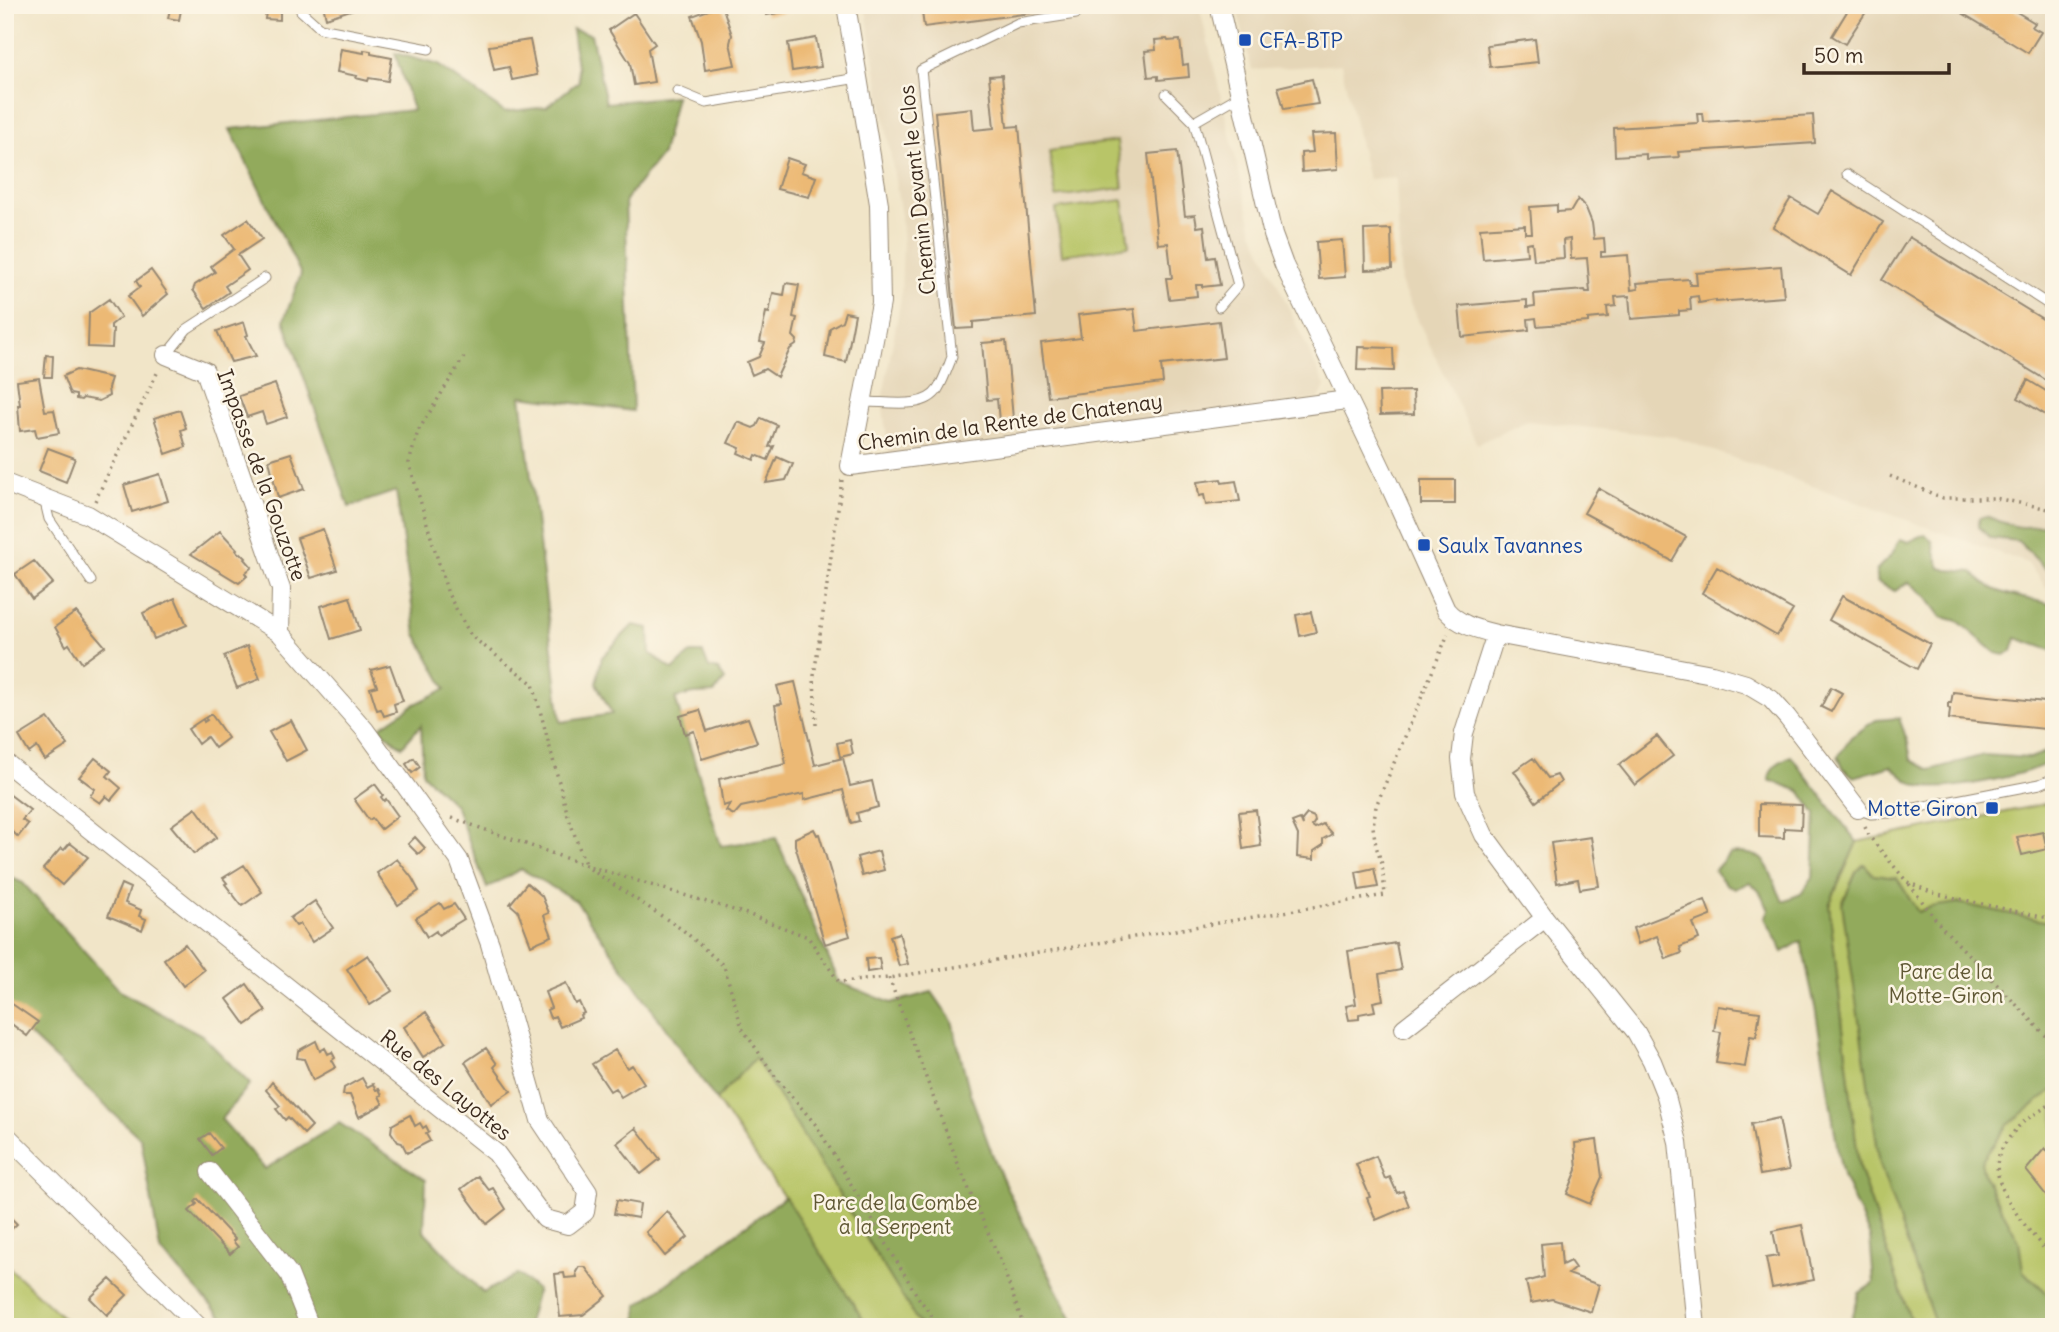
<svg xmlns="http://www.w3.org/2000/svg" width="2059" height="1332" font-family="Delius,sans-serif">
  <rect width="100%" height="100%" fill="#fcf5e5"/>
  <filter id="ink" filterUnits="userSpaceOnUse"><feTurbulence type="fractalNoise" baseFrequency=".0143" numOctaves="2"/><feDisplacementMap in="SourceGraphic" scale="14" xChannelSelector="R" yChannelSelector="G"/><feConvolveMatrix kernelMatrix="1 2 1 2 8 2 1 2 1" color-interpolation-filters="sRGB"/></filter>
  <filter id="wash" filterUnits="userSpaceOnUse"><feTurbulence type="fractalNoise" baseFrequency=".00686" numOctaves="4" result="noise"/><feDisplacementMap in="SourceGraphic" scale="28" xChannelSelector="R" yChannelSelector="G"/><feGaussianBlur stdDeviation="1.57" result="paint"/><feColorMatrix in="noise" values="0 0 0 0 0 0 0 0 0 0 0 0 0 0 0 0 0 1.4 0 .05"/><feComposite in="paint" operator="in"/></filter>
  <g filter="url(#wash)">
    <rect width="100%" height="100%" fill="#f1e5c8"/>
    <path fill="#e5d6b7" d="M865 5H1199L1253 231 1325 386 1319 399 889 456 882 401 901 298 903 242 901 215Z
      M1236 5H2054V597L2027 563 1675 437 1527 421 1477 444 1401 285 1396 178 1368 179 1341 64 1252 70Z"/>
    <path fill="#b8c567" stroke="#7a7842" stroke-width="2" d="M1117 141 1123 188 1056 197 1049 151Z
      M1123 200 1129 246 1062 255 1056 209Z
      M2054 802V1327H1913L1859 1168 1829 905 1857 842Z
      M952 1021C958 1046 963 1070 970 1094 996 1175 1037 1252 1077 1327H657L784 1197 716 1100 722 1030Z
      M5 1264 73 1327H5Z"/>
    <path fill="#92aa5c" stroke="#666a3d" stroke-width="2" d="M572 29 591 34 606 103 676 96 662 154 625 200 633 411 521 396 561 722 612 714 596 683 602 657 633 625 649 628 650 653 673 670 691 653H703L709 668 718 670 725 680 714 693 694 694 675 698 721 846 776 838 839 982 891 1003 932 992 952 1021 970 1093 997 1167 1038 1254 1077 1327H921L755 1058 716 1100 576 901 521 869 487 888 455 805 423 774 421 725 402 747 379 728 413 705 446 689 416 634 396 491 349 507 284 320 301 274 230 129 413 110 395 53 438 65 504 112 546 107 579 81Z
      M1986 516C2015 528 2022 530 2054 523V577L2018 541 1991 538 1979 527V518Z
      M1925 534 1932 541 1940 568 1948 570 1973 572C1989 596 2026 597 2054 605V651L2016 638 2012 651 2005 655 1996 653 1958 621 1942 617 1927 597 1909 582 1895 591 1877 582C1872 567 1884 565 1892 554 1896 549 1896 544 1900 539L1909 542Z
      M1899 718 1908 743 1911 760 1930 770 1984 755 2030 758 2054 749V760C2030 775 1942 794 1917 785 1907 782 1898 772 1891 766L1854 777 1844 769 1838 756 1851 737 1876 720Z
      M1791 756 1857 842 1829 905 1859 1168 1913 1327H1859L1852 1319 1859 1293 1874 1283 1870 1237 1844 1179 1839 1158 1816 1012 1801 941 1783 952 1765 918 1769 910 1760 892 1750 882 1735 889 1727 885 1714 871 1729 854C1772 849 1766 870 1783 901L1801 894 1813 877 1816 814 1800 791 1769 780C1770 766 1779 762 1791 756Z
      M1864 864 1874 875 1897 878 1918 912 1930 907 1958 903 2054 923V1089L2008 1125 1981 1162 1985 1178 2019 1241 2023 1271 2054 1299V1327H1936L1880 1165 1842 904 1856 872Z
      M5 875 23 883 121 992 202 1035 250 1084 221 1119 265 1169 339 1123 426 1180 424 1231 483 1293 518 1274 537 1290 527 1327H231L160 1250 141 1139 5 1012Z
      M785 1197 868 1327H637L638 1305Z"/>
    <g id="blocks">
      <path fill="#ecb975" d="M171 5H182L179 20 168 18Z
        M323 5H363V6L326 18Z
        M722 5 732 35 730 43 735 65 705 70 701 41 692 16Z
        M764 5H815V7L766 15Z
        M921 5H1077V7L924 27Z
        M1851 5 1866 12 1845 44 1832 36Z
        M1949 5H2005L2035 23 2032 27 2041 32 2028 53Z
        M266 12H280V20L265 19Z
        M634 13 655 44 648 49 654 82 634 85 630 63 609 30Z
        M816 38 821 67 792 71 788 43Z
        M1167 39 1168 41 1180 40 1183 65 1188 64 1189 77 1158 80V76L1148 77 1145 51 1156 50 1155 40Z
        M1535 39 1538 62 1490 67 1487 45Z
        M530 40 537 75 512 80 509 67 494 70 489 46Z
        M341 49 364 53V50L371 51V54L392 58 388 81 369 78 368 81 356 78 357 76 337 72Z
        M1002 75 1007 127 1019 126 1036 316 973 322V328L956 329 935 112 972 108 974 130 994 128 989 76Z
        M1312 79 1318 104 1284 109 1278 87Z
        M1697 113H1703L1704 122 1813 115 1815 143 1678 152 1679 157 1646 159V154L1615 156 1614 128 1698 123Z
        M1336 133 1338 169 1302 172 1301 153 1313 152 1311 134Z
        M1177 151 1185 216 1195 215 1197 227 1204 226 1208 258 1215 257 1220 285 1202 287V285H1196L1197 296 1169 299 1166 278H1172L1168 243 1158 244 1148 154Z
        M787 158 805 164 801 172 816 177 809 197 777 189Z
        M1832 191 1883 222 1851 275 1773 227 1791 198 1818 214Z
        M1578 199 1586 208 1592 223 1594 239 1604 238 1605 252H1601V257L1628 255 1631 290 1638 289 1637 283 1689 279 1690 285H1697L1696 273 1781 266 1784 297 1716 302V300L1699 303 1698 296 1690 297 1691 310 1679 311V315L1631 319 1629 296 1615 297 1616 306 1607 307 1608 317 1588 319V322L1537 326 1536 318 1528 319 1529 330 1462 337 1459 306 1527 300V307L1535 306 1534 294 1585 290 1586 292H1590L1587 258 1571 259 1570 239 1563 240 1564 258 1534 260 1532 242 1526 243 1527 255 1483 259 1480 228 1525 225V233H1532L1530 207 1557 205V212L1571 211Z
        M248 219 262 239 238 255 248 270 225 286 229 292 206 308 193 290 195 285 215 272 211 266 234 249 224 235Z
        M1391 229 1392 269 1365 270 1364 230Z
        M1909 237 2054 326V385L1882 280Z
        M1342 240 1345 277 1319 279 1316 242Z
        M151 270 168 294 142 316 128 296 140 287 136 281Z
        M786 283 799 285 793 317 797 318 793 336 797 340 796 345 790 349 777 377 765 369 752 375 747 362 759 357 765 343 760 342 766 312 769 313 773 293 784 295Z
        M109 299 121 317 111 325V329H113L112 348 88 347 89 313Z
        M1134 309 1137 331 1219 321 1224 358 1161 365 1163 383 1048 397 1041 343 1081 338 1078 315Z
        M845 312 855 314 846 362 825 357 830 328 842 321Z
        M244 322 248 335 246 336 256 356 231 362 217 331Z
        M1006 341 1013 419 999 421 997 399 987 400 982 343Z
        M1358 347 1393 348 1394 371 1357 370Z
        M46 355 53 356 52 377H44Z
        M76 370 111 378 108 388 109 396 99 401 83 398 81 400 76 399V395L70 394 63 376Z
        M39 378 45 411 54 410 59 433 37 437 35 429 20 431 18 405H20L17 381Z
        M2028 380 2054 396V420L2018 398Z
        M275 384 287 417 266 424 262 412 247 417 239 396Z
        M1413 391 1414 414 1380 415 1379 392Z
        M180 410 186 428 181 430 186 447 166 454 154 418Z
        M761 418 777 425 769 447 774 446 768 460 756 455 754 460 738 453 740 448 728 443 738 422 753 428 757 426Z
        M48 448 75 458 66 482 39 471Z
        M291 453 304 489 278 498 269 460Z
        M777 457 793 464 786 480 766 483Z
        M160 474 168 501 132 512 124 485Z
        M1221 479 1222 483 1236 481 1240 501 1206 505 1204 495 1199 496 1197 482Z
        M1421 480H1455V504H1421Z
        M1598 488 1686 537 1672 561 1584 513Z
        M323 529 337 570 311 578 297 538Z
        M220 531 237 549 236 550 239 554 241 553 246 558 245 559 252 567 245 573 247 576 239 583 191 554Z
        M34 561 53 583 32 599 15 574Z
        M1717 567 1793 610 1777 636 1702 593Z
        M1842 596 1930 644 1917 669 1829 620Z
        M350 597 360 630 331 639 321 606Z
        M175 598 187 625 154 639 143 613Z
        M76 612 105 646 82 663 69 644 66 646 55 627Z
        M1311 612 1316 632 1300 636 1296 615Z
        M247 646 260 679 237 688 224 656Z
        M390 665 403 701 394 704 396 712 384 716 381 709 377 710 370 688 377 686 371 670Z
        M795 682 815 765 843 758 850 786 872 781 878 807 857 813 859 821 851 823 843 790 804 800V794L741 807 734 815 726 811 730 804 723 806 719 779 786 764 775 705 782 704 777 686Z
        M1831 687 1842 693 1831 712 1821 707Z
        M1953 692 2054 703V730L1949 719 1950 709 1948 708V703H1951Z
        M700 710 707 731 748 718 757 742 702 759 694 731 685 734 680 716Z
        M211 714 228 738 215 748 207 737 198 744 188 729 203 719 204 722 207 720 205 718Z
        M48 718 68 745 45 760 37 747 29 753 19 736Z
        M291 720 307 750 286 761 269 732Z
        M1657 736 1673 756 1635 785 1619 765Z
        M850 740 853 754 840 757 837 743Z
        M95 758 111 771 107 776 121 788 111 800 106 796 100 803 90 796 95 789 79 777Z
        M414 758 420 767 412 773 406 764Z
        M1533 758 1548 778 1557 775 1561 782 1536 802 1514 771Z
        M375 784 383 795 381 797 384 801 386 799 398 816 381 829 372 818 369 820 354 799Z
        M5 791 30 810 22 820 28 824 18 837 5 824Z
        M1759 804 1802 805 1801 829 1784 828V838L1759 837Z
        M196 808 217 837 194 854 171 826Z
        M1256 810 1261 846 1243 849 1239 812Z
        M1307 814 1314 817 1315 821 1312 826 1315 828 1323 824 1332 834 1323 839V845L1314 851V859L1297 857 1298 835 1292 822 1300 819 1303 826 1302 820Z
        M814 829 817 835 819 834 850 936 825 944 795 845V838Z
        M2043 832 2047 849 2022 855 2017 837Z
        M415 837 425 848 418 854 408 844Z
        M1591 837 1599 886 1580 889 1578 879 1557 883 1551 843Z
        M70 843 88 857 62 885 43 869 61 848 64 850Z
        M879 851 884 870 862 876 857 857Z
        M397 859 412 878 419 891 398 905 377 873Z
        M244 865 262 892 242 906 225 884 227 883 223 878Z
        M1374 868 1378 887 1359 890 1356 872Z
        M527 883 542 896 549 913 544 915 552 936 531 945 518 911 510 904Z
        M121 884 130 888 125 903 141 910 139 916 146 919 142 930 108 916Z
        M1705 900 1711 916 1693 923 1699 939 1680 947 1682 953 1666 959 1657 936 1638 944 1633 928Z
        M315 901 333 928 312 942 300 924 296 926 290 918Z
        M440 903 444 909 454 904 464 919 438 935 436 931 427 937 416 918Z
        M899 933 908 964 899 966 890 936Z
        M1396 943 1401 970 1379 974 1383 1000 1373 1002 1375 1011 1359 1014V1019L1349 1020 1346 1006 1356 1004 1348 951Z
        M185 944 204 970 183 986 164 959Z
        M368 955 392 991 370 1005 347 969Z
        M879 958 881 970 867 972 866 959Z
        M566 983 575 1004 579 1002 584 1013 580 1015 581 1018 560 1027 555 1016 550 1018 547 1010 551 1008 545 992Z
        M247 984 266 1011 246 1025 227 999Z
        M5 999 38 1022 27 1036 9 1022 5 1027Z
        M1718 1006 1760 1012 1756 1037 1750 1036 1745 1067 1716 1063 1721 1032 1714 1031Z
        M426 1012 446 1042 423 1057 404 1027Z
        M316 1041 320 1051 325 1048 328 1054 332 1052 335 1058 332 1060 336 1067 313 1080 304 1059 297 1058 298 1051Z
        M486 1048 497 1064 494 1067 511 1091 491 1104 465 1062Z
        M615 1050 627 1068 632 1065 644 1083 621 1097 615 1088 610 1091 592 1064Z
        M362 1078 367 1087 373 1084 376 1090 379 1089 382 1095 379 1096 383 1104 359 1117 350 1095H343L344 1088Z
        M272 1082 312 1126 304 1134 288 1117 285 1120 276 1109 280 1106 266 1090Z
        M410 1115 415 1126 420 1123 423 1128 426 1126 429 1132 426 1134 430 1141 407 1153 402 1143 398 1142 391 1132 392 1125Z
        M1779 1118 1789 1170 1760 1175 1751 1124Z
        M636 1128 660 1159 641 1174 617 1143Z
        M209 1133 221 1148 212 1155 200 1139Z
        M1597 1140 1602 1177 1590 1204 1567 1194 1577 1170 1575 1143Z
        M2045 1148 2054 1158V1205L2026 1170Z
        M1376 1156 1385 1179 1390 1177 1397 1193 1403 1191 1409 1206 1376 1220 1367 1198 1370 1197 1356 1164Z
        M478 1176 489 1190 493 1188 506 1209 487 1224 461 1189Z
        M198 1199 235 1239 233 1241 238 1247 230 1254 189 1211 197 1204 195 1202Z
        M617 1200 640 1204 638 1218 614 1214Z
        M667 1211 688 1237 665 1256 646 1232Z
        M5 1212 17 1224 5 1235Z
        M1802 1225 1814 1280 1772 1288 1766 1258 1778 1256 1773 1231Z
        M1560 1242 1562 1265 1570 1261 1575 1268 1568 1274 1599 1285 1591 1312 1552 1299 1531 1303 1526 1282 1544 1277 1541 1244Z
        M579 1267H585L607 1296 583 1315 560 1317 555 1274 564 1273 565 1278 577 1277 576 1272Z
        M110 1279 127 1295 107 1315 90 1298Z"/>
    </g>
  </g>
  <g filter="url(#ink)">
    <use href="#blocks" fill-opacity="0" stroke="#968873" stroke-width="2"/>
    <g fill="none" stroke-linecap="round" stroke-linejoin="round">
      <g stroke="#968873" stroke-width="11">
        <path id="service" d="M299 5 301 11 320 28 429 49
          M677 91 706 103 858 78
          M1166 94 1194 122
          M1847 174 2054 308
          M1219 307 1238 285 1194 122 1241 95
          M166 355 187 329 265 278
          M863 402C884 401 924 411 938 389 944 379 948 367 952 357L921 70 1018 23 1076 14
          M44 498 49 519 91 581
          M1858 809 1871 814 1889 813 2040 784 2054 778"/>
      </g>
      <g stroke="#968873" stroke-width="20">
        <path id="minor" d="M846 5 879 204 881 303 850 466 1347 400
          M1219 5 1273 235 1284 265 1388 482 1446 610C1459 625 1477 629 1496 634L1712 674 1746 684 1771 699 1787 717 1858 809
          M166 355 205 371 281 589 280 633
          M5 483 88 515 280 633 365 730 459 860 490 944 540 1120 588 1192 585 1212 568 1225 545 1219 496 1153 5 762
          M1496 634 1464 733 1461 759 1465 793 1484 835 1545 918 1636 1032 1652 1061 1666 1096 1678 1142 1696 1327
          M1404 1028 1545 918
          M5 1134 199 1327
          M210 1172 289 1274 310 1327"/>
      </g>
      <path stroke="#968873" stroke-width="3.5" stroke-dasharray="2 5" stroke-linecap="butt" d="M464 357 418 431 409 463 448 594 471 636 533 684 568 816 585 864
        M1890 476 1943 498H1995L2054 510
        M95 501 159 369
        M816 725 814 676 842 480
        M452 818 585 865 750 915 808 937 839 982 889 978 1385 895 1382 864 1376 846 1373 827 1376 806 1448 634
        M1865 827 1869 836 1907 882 1933 893 2041 917H2054
        M590 869 683 930 724 966 742 1028 777 1079 816 1125 918 1297 940 1327
        M1909 884 1940 925 2054 1044
        M889 978 960 1169 1001 1262 1024 1327
        M2054 1102C2042 1110 2028 1117 2018 1127 2011 1135 2000 1148 1998 1159 1991 1192 2034 1235 2054 1261"/>
      <use href="#service" stroke="#fff" stroke-width="9"/>
      <use href="#minor" stroke="#fff" stroke-width="18"/>
    </g>
  </g>
  <g fill="#1a4fb4" stroke="#fcf5e5" stroke-width="2.5">
    <rect x="1238" y="33" width="14" height="14" rx="3.5"/>
    <rect x="1417" y="538" width="14" height="14" rx="3.5"/>
    <rect x="1985" y="801" width="14" height="14" rx="3.5"/>
  </g>
  <g text-anchor="middle" dominant-baseline="central" stroke-width="5" stroke-linejoin="round" paint-order="stroke">
    <g font-size="21" fill="#164399" stroke="#fcf5e5" text-anchor="start">
      <text x="1259" y="40">CFA-BTP</text>
      <text x="1438" y="545">Saulx Tavannes</text>
      <text x="1978" y="808" text-anchor="end">Motte Giron</text>
    </g>
    <g font-size="21" fill="#3b2a1e" stroke="#fcf5e5">
      <text transform="translate(917 190) rotate(-96)">Chemin Devant le Clos</text>
      <text transform="translate(1010 422) rotate(-8)">Chemin de la Rente de Chatenay</text>
      <text transform="translate(262 475) rotate(70)">Impasse de la Gouzotte</text>
      <text transform="translate(446 1085) rotate(39)">Rue des Layottes</text>
    </g>
    <g font-size="21" fill="#605834" stroke="#fcf5e5">
      <text x="1946" y="971">Parc de la<tspan x="1946" dy="24">Motte-Giron</tspan></text>
      <text x="895" y="1202">Parc de la Combe<tspan x="895" dy="24">à la Serpent</tspan></text>
    </g>
  </g>
  <rect width="2059" height="1332" fill="none" stroke="#fcf5e5" stroke-width="28"/>
  <path d="M1804 63v10h145v-10" fill="none" stroke="#3b2a1e" stroke-width="3.5"/>
  <text x="1814" y="63" font-size="21" fill="#3b2a1e" stroke="#fcf5e5" stroke-width="5" paint-order="stroke">50 m</text>
</svg>
